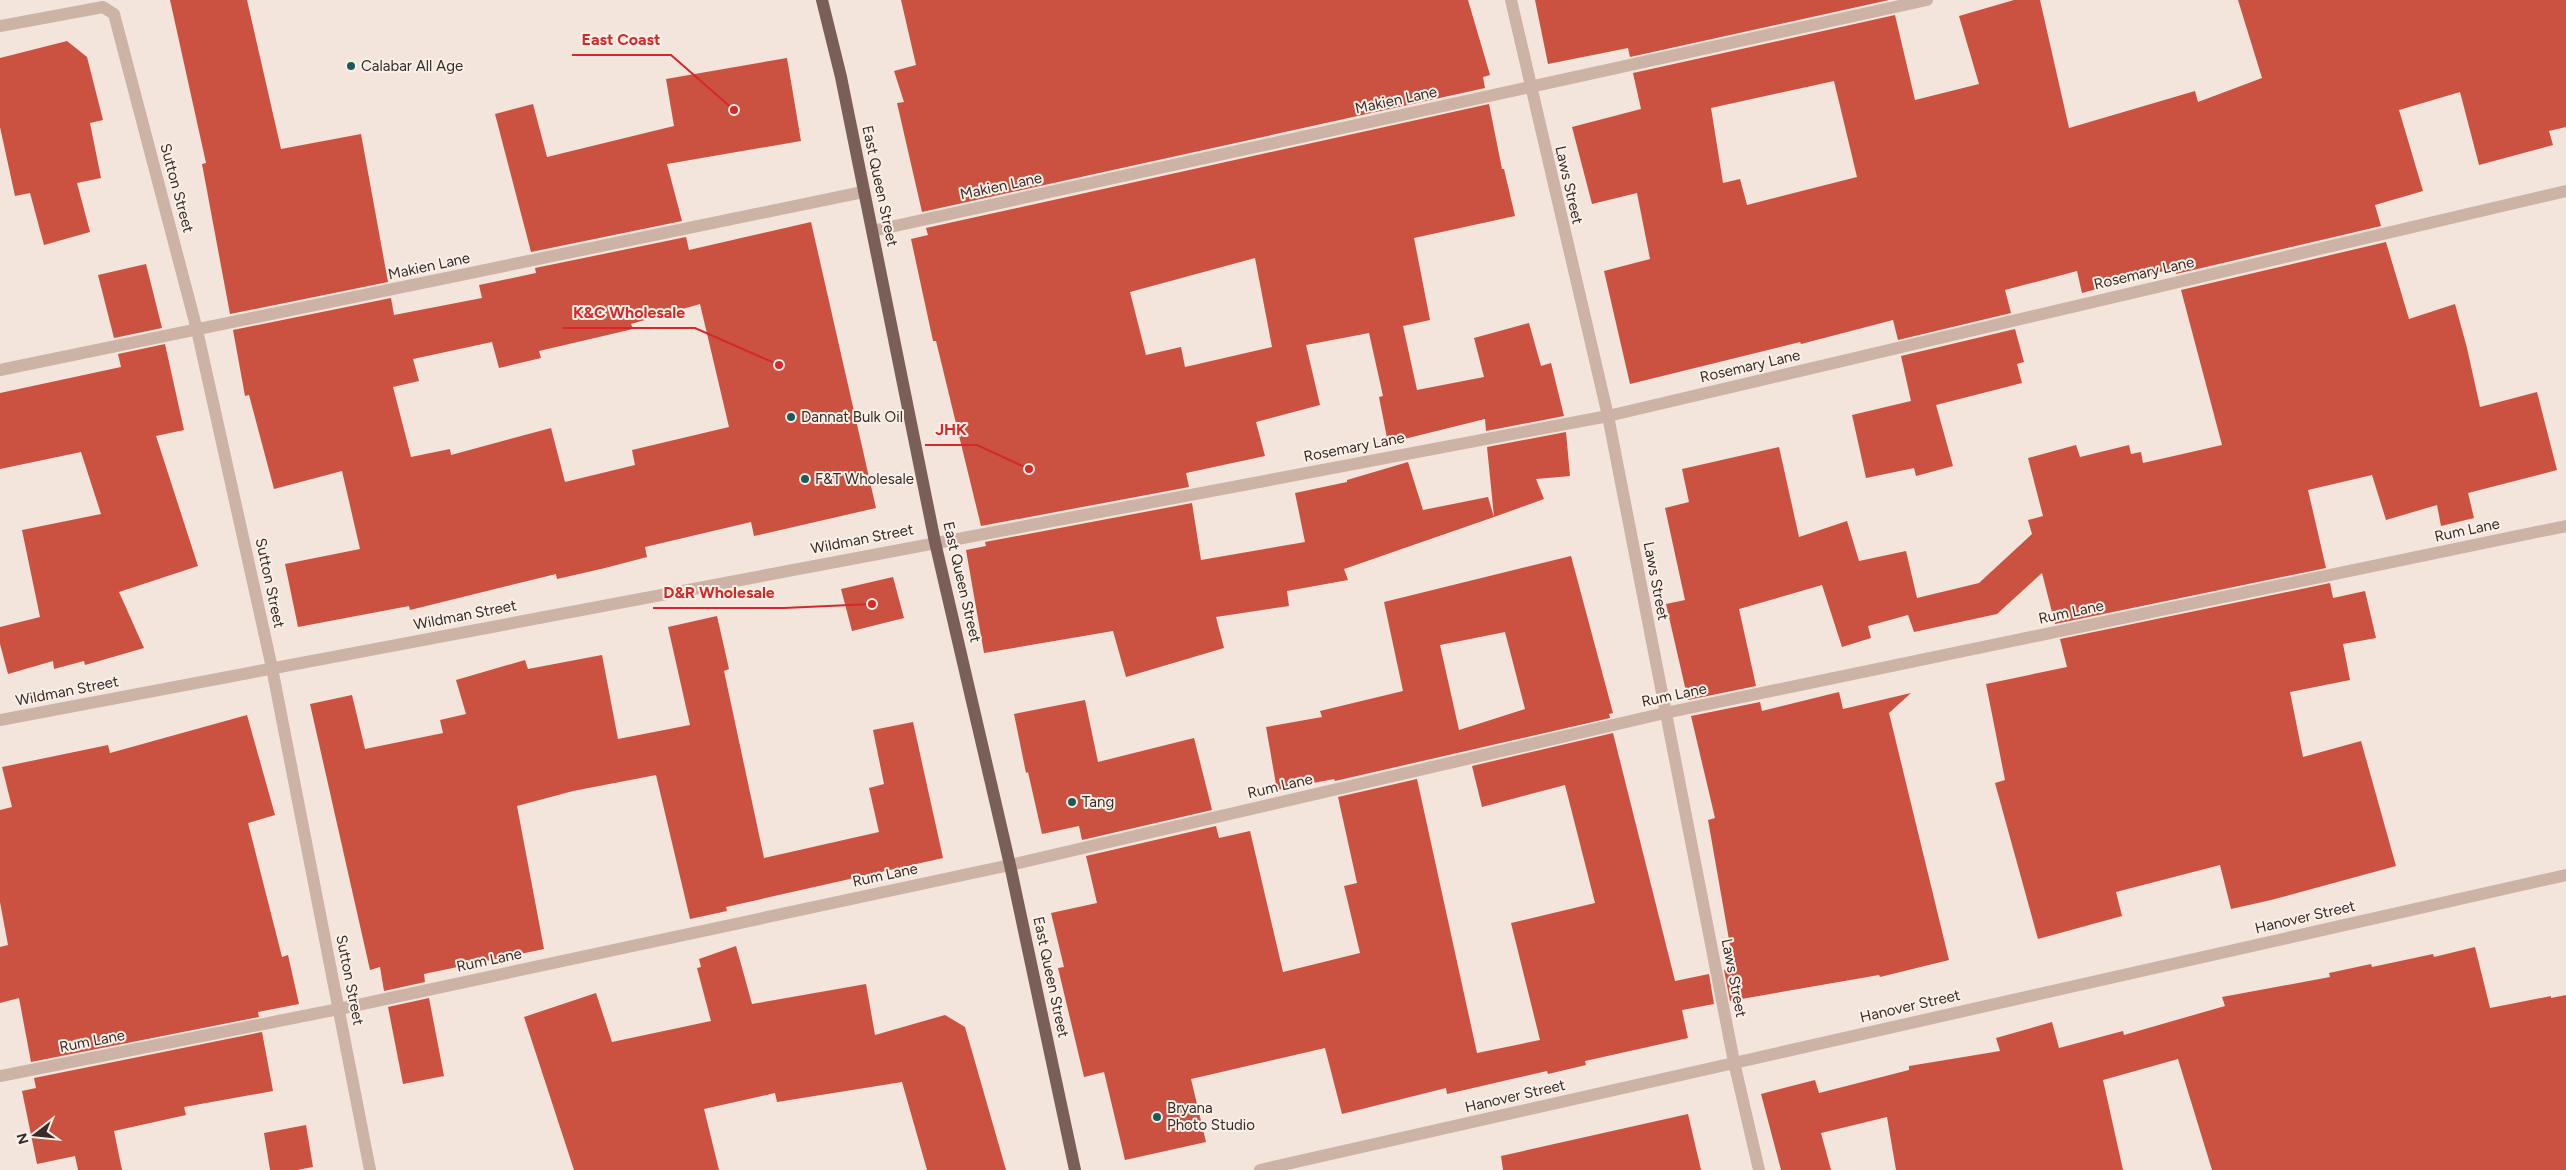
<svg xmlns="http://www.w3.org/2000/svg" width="2566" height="1170" font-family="Figtree,sans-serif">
  <rect width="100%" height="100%" fill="#f3e5db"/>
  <path fill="#cb5141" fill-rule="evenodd" d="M170 0H247L281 149 361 134 388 282 230 314 202 164 206 163Z
    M901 0H1468L1490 75 1483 77 1485 88 922 212 897 103 904 102 894 71 916 65Z
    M1535 0H1889L1630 57 1628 48 1548 64Z
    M2014 0H2040L2069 128 2195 91 2198 102 2262 78 2238 0H2566V127L2549 131 2553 145 2479 165 2460 92 2399 110 2423 191 2375 205 2381 226 2176 274 2175 268 2082 293 2077 271 2005 290 2011 313 1898 340 1893 320 1801 344 1800 342 1630 384 1604 271 1650 259 1637 193 1592 204 1572 127 1641 109 1633 73 1895 15 1915 100 1979 84 1959 16ZM1834 81 1857 177 1747 205 1740 179 1723 183 1711 108Z
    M67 41 87 57 103 120 90 123 101 178 77 183 90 232 44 245 30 193 15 196 0 127V58Z
    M787 58 801 141 667 164 682 221 531 252 495 114 533 104 547 157 674 126 666 79Z
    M1489 104 1502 169H1504L1515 216 1414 238 1430 320 1403 326 1417 390 1484 377 1474 338 1529 323 1541 366 1551 363 1564 416 1486 431 1485 419 1388 443 1379 397 1383 396 1369 333 1306 345 1320 405 1256 422 1265 456 1186 473 1189 487 981 526 936 341H933L911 239 928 235 926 228ZM1255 258 1272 347 1185 367 1181 347 1146 355 1130 292Z
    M811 222 876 508 754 536 751 522 645 547 647 557 605 568 557 579 556 574 410 610 409 606 298 627 285 564 360 549 342 471 274 489 249 395 245 396 233 330 391 298 394 315 482 298 479 285 536 273 535 268 686 237 689 250ZM700 304 729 427 632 450 635 465 565 482 551 428 451 455 450 449 411 457 393 387 419 381 413 359 492 342 499 368 541 358 539 351 633 329 631 324Z
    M2386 242 2409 319 2455 304 2467 348 2480 407 2537 392 2557 470 2468 493 2474 518 2441 526 2437 505 2386 520 2372 475 2308 490 2326 568 2055 624 2042 573 1997 614 1914 632 1908 615 1868 626 1871 638 1842 647 1822 585 1739 609 1756 686 1688 700 1666 604 1685 600 1665 508 1689 502 1682 469 1779 447 1799 537 1847 521 1859 561 1906 551 1917 598 1979 583 2032 534 2028 520 2043 516 2028 458 2076 445 2080 457 2129 445 2131 454 2141 452 2143 463 2222 445 2181 290Z
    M146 264 162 328 114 338 98 275Z
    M2015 329 2024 362 2017 364 2022 383 1936 405 1953 466 1916 476 1914 468 1866 478 1852 415 1911 401 1901 356Z
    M165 344 184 430 156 436 198 566 119 592 144 648 85 665 84 661 54 669 53 661 8 674 0 644V627L40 617 22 530 101 514 81 452 0 469V393L121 367 118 354Z
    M1566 432 1570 476 1536 479 1544 499 1494 517 1487 447Z
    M1408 462 1423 510 1488 497 1494 517 1344 569 1348 580 1287 591 1289 606 1216 617 1224 648 1126 677 1113 631 984 653 966 550 986 546 985 542 1192 503 1201 560 1305 542 1295 493 1347 482V480Z
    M1571 556 1613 713 1609 714 1610 718 1335 781 1334 779 1277 790 1266 727 1322 717 1320 711 1403 691 1384 602ZM1505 632 1525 709 1459 730 1440 645Z
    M893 577 904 618 852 631 841 589Z
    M2330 583 2333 598 2365 591 2376 638 2343 644 2350 680 2290 692 2303 757 2361 741 2396 866 2271 900 2231 909 2220 865 2116 892 2122 916 2038 939 1995 783 2005 780 1986 684 2067 667 2060 639Z
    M717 616 729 669 724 671 764 858 879 832 869 788 884 784 873 730 913 722 943 858 726 907 727 911 690 919 656 775 573 791 517 806 544 949 424 974 425 982 384 991 380 967 370 970 310 704 352 695 365 749 443 733 440 720 466 714 456 680 525 660 528 669 602 655 618 739 690 725 668 627Z
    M1839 692 1843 709 1911 693 1889 713 1949 960 1880 977 1879 975 1730 1001 1724 970 1734 968 1708 820 1715 818 1691 716 1760 702 1762 711Z
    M1085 700 1098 762 1194 738 1212 810 1082 840 1079 826 1042 834 1028 772 1026 773 1014 714Z
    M247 715 275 815 248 823 282 957 288 955 299 1004 258 1012 259 1017 31 1062 19 998 0 1003V947L8 945 0 902V810L12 807 2 767 108 745 110 753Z
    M1613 733 1675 981 1709 974 1714 1004 1682 1010 1688 1038 1585 1061 1586 1065 1548 1074 1547 1071 1447 1094 1446 1088 1342 1114 1325 1048 1191 1079 1206 1142 1125 1160 1104 1072 1084 1077 1058 968 1064 967 1051 913 1097 903 1086 856 1216 826 1219 838 1250 831 1283 972 1360 953 1344 886 1357 883 1338 797 1417 779 1477 1053 1540 1040 1511 923 1595 903 1565 785 1482 807 1472 766Z
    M736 946 752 1004 866 984 875 1035 945 1015 965 1027 1006 1170H927L902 1082 777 1102 775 1093 704 1109 719 1170H574L524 1017 596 993 612 1042 711 1021 697 968 701 967 699 959Z
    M2475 947 2490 1008 2551 996V998L2566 995V1170H2212L2178 1059 2103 1080 2123 1170H1896L1887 1117 1821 1133 1831 1170H1781L1761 1094 1815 1080 1819 1093 1909 1070V1066L2000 1051 1996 1038 2052 1022 2059 1048 2123 1031 2124 1035 2225 1006 2222 997 2330 977 2329 973 2371 964 2372 967 2433 954 2434 957Z
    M429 998 444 1076 403 1084 388 1007Z
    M262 1032 273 1091 184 1107 186 1115 114 1131 122 1170H78L75 1156 37 1164 22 1091 36 1088 34 1078Z
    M1688 1114 1701 1170H1503L1501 1156Z
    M306 1125 313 1167 297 1170H270L264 1133Z"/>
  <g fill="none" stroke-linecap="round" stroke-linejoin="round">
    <path stroke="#ccb3a6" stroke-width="12" d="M1511 0 1608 416 1734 1062 1759 1170
      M0 26 103 7 114 14 197 330 272 668 370 1170
      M872 231 1927 0
      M0 370 863 192
      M0 720 1608 416 2566 191
      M0 1076 339 1009 1010 865 1665 713 2566 526
      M1260 1170 2566 875"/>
    <path stroke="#7a5f58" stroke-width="12" d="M822 0 841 77 935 542 1010 865 1075 1170"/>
  </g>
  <g fill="#1b5b57" stroke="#faf0e8" stroke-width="2">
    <circle cx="351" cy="66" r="5"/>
    <circle cx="791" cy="417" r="5"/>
    <circle cx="805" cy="479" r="5"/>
    <circle cx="1072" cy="802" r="5"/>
    <circle cx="1157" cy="1117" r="5"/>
  </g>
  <g text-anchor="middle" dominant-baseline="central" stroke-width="4" stroke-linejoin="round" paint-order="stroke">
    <g font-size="15" fill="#382b28" stroke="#faf0e8" text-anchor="start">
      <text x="361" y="66">Calabar All Age</text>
      <text x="801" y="417">Dannat Bulk Oil</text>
      <text x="815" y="479">F&amp;T Wholesale</text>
      <text x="1082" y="802">Tang</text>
      <text x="1167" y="1108">Bryana<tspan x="1167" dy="17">Photo Studio</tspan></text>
    </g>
    <g font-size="15" fill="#382b28" stroke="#faf0e8">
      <text transform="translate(1396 100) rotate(-12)">Makien Lane</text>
      <text transform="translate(1569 185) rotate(77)">Laws Street</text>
      <text transform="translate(880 186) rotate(78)">East Queen Street</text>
      <text transform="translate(1001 186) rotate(-12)">Makien Lane</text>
      <text transform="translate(177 188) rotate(75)">Sutton Street</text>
      <text transform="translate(429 266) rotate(-12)">Makien Lane</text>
      <text transform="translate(2144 273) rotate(-13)">Rosemary Lane</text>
      <text transform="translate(1750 366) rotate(-13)">Rosemary Lane</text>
      <text transform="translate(1354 447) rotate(-11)">Rosemary Lane</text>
      <text transform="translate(2467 530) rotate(-12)">Rum Lane</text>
      <text transform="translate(862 539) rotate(-11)">Wildman Street</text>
      <text transform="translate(1656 581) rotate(79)">Laws Street</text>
      <text transform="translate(962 582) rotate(77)">East Queen Street</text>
      <text transform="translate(270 583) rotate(78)">Sutton Street</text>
      <text transform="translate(2071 612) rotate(-12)">Rum Lane</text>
      <text transform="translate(465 615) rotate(-11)">Wildman Street</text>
      <text transform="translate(67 691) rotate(-11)">Wildman Street</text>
      <text transform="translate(1674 695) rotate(-12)">Rum Lane</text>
      <text transform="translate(1280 786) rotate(-13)">Rum Lane</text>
      <text transform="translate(885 875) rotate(-12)">Rum Lane</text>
      <text transform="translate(2305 917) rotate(-13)">Hanover Street</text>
      <text transform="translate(489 960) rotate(-12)">Rum Lane</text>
      <text transform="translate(1051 977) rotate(78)">East Queen Street</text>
      <text transform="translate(1734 978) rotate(79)">Laws Street</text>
      <text transform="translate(350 980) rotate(79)">Sutton Street</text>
      <text transform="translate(1910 1006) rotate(-13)">Hanover Street</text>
      <text transform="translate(92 1041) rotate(-11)">Rum Lane</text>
      <text transform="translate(1515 1096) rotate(-13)">Hanover Street</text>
    </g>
  </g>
  <path fill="none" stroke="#d62828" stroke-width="2" d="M734 110L671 55H572M779 365L695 328H563M1029 469L977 445H925M872 604L784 608H653"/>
  <g fill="#d62828" stroke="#faf0e8" stroke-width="2">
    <circle cx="734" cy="110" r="5"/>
    <circle cx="779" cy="365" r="5"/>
    <circle cx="1029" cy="469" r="5"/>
    <circle cx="872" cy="604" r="5"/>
  </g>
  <g font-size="16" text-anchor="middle" font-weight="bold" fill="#d62828" stroke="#faf0e8" stroke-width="4" stroke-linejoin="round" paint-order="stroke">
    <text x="621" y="45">East Coast</text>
    <text x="629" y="318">K&amp;C Wholesale</text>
    <text x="951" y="435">JHK</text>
    <text x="719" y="598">D&amp;R Wholesale</text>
  </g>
  <g transform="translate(35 1135) rotate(254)" stroke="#faf0e8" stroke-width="4" paint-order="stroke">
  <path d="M0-4L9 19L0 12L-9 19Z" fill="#382b28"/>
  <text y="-8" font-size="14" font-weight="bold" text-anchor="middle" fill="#382b28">N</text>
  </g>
</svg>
